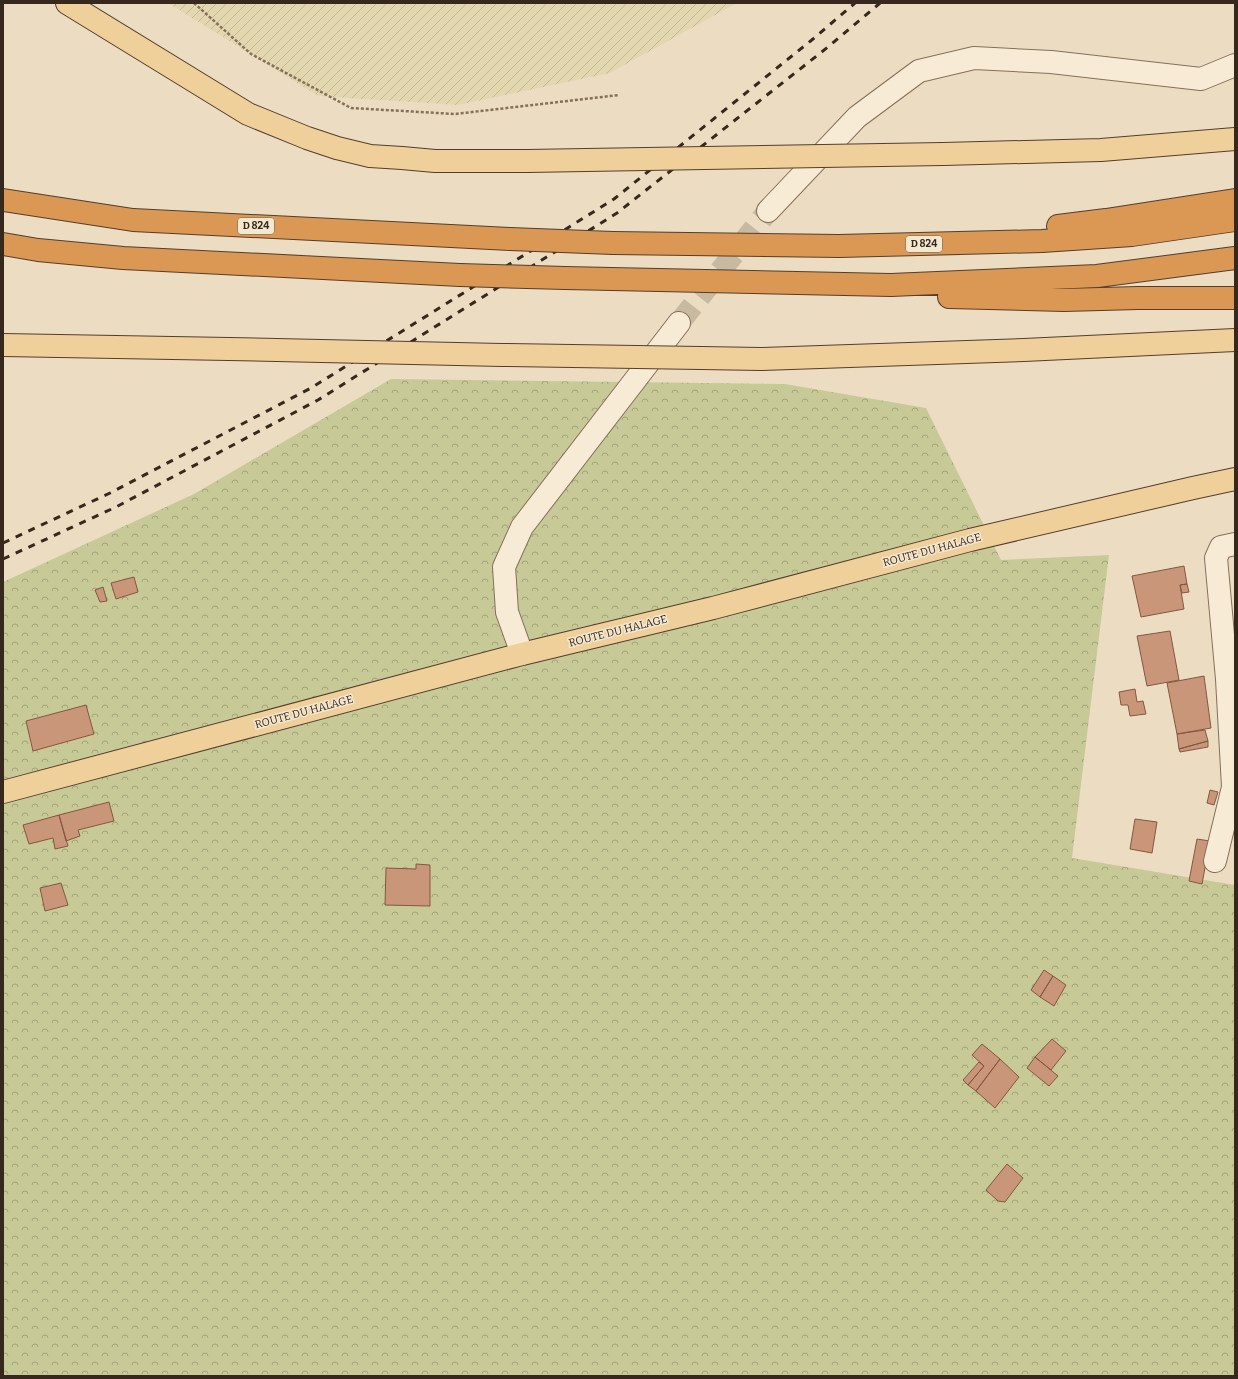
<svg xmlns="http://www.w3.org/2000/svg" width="1238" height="1379" font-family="Bitter,serif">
  <defs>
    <pattern id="farmland-furrows" width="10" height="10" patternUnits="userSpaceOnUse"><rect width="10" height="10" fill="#e2d7af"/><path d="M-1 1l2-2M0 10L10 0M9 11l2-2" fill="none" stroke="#c2b996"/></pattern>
    <pattern id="forest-crowns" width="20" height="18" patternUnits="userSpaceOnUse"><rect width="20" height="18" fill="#c7ca96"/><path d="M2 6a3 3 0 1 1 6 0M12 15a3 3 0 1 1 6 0" fill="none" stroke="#a2a47a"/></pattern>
  </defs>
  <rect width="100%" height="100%" fill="#ecddc2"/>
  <path fill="url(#farmland-furrows)" d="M168 3H737L610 73 458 105 318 96Z"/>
  <path fill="url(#forest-crowns)" d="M391 379 785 384 926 408 1001 560 1109 555 1072 858 1235 885V1376H3V582L194 494Z"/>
  <path fill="#ca9679" stroke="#845740" d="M1184 566 1187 584 1180 585 1184 609 1141 617 1132 576Z
    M134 577 138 592 116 599 111 583Z
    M1187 584 1189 592 1182 593 1180 585Z
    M103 587 107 601 100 602 95 590Z
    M1170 631 1179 680 1147 686 1137 636Z
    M1204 676 1211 728 1177 734 1167 683Z
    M1135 689 1137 702 1143 701 1146 714 1130 716 1128 705H1121L1119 692Z
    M86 705 94 734 33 751 26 721Z
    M1205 730 1208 741 1179 749 1177 734Z
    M1208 741V747L1180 752 1179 749Z
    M1210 790 1218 792 1214 805 1207 803Z
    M109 802 114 821 78 830 80 836 66 841 59 815Z
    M59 815 68 846 55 849 53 838 29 844 23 825Z
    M1135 819 1157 822 1152 853 1130 849Z
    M1197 839 1210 841 1202 884 1189 881Z
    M416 864 430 865V906L385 905 386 868 416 869Z
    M61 883 68 905 45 911 40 888Z
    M1044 970 1053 976 1040 997 1031 990Z
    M1053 976 1066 985 1054 1006 1040 997Z
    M1052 1039 1066 1051 1051 1070 1035 1057Z
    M982 1044 1000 1059 976 1091 968 1085 984 1066 972 1055Z
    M1035 1057 1058 1076 1049 1086 1027 1068Z
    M1000 1059 1019 1077 995 1108 976 1091Z
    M979 1062 984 1066 968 1085 963 1080Z
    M1007 1164 1023 1178 1005 1202 998 1201 986 1190Z"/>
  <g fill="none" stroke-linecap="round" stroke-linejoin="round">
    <path stroke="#c8b9a1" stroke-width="22" stroke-dasharray="22 11" stroke-linecap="butt" d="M679 323 768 211"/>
    <g stroke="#866f5a" stroke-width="24">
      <path id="minor" d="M768 211 857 117 919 71 974 58 1051 62 1201 79 1235 65
        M522 654 507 612 504 567 522 527 679 323
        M1215 861 1233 787 1227 679 1216 558 1221 547 1235 544"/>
    </g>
    <g stroke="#533d2e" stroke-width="24">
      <path id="major" d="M67 3 248 114 307 138 337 148 370 156 402 158 435 161H527
        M943 154 1101 150 1235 139
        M3 345 229 349
        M701 358 761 359 1024 350 1235 340
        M3 792 522 654 713 608 970 540 1193 488 1235 479"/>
    </g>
    <g stroke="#533d2e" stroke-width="24">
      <path id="highway" d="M3 200 133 220 510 239
        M1058 226 1106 220 1235 200
        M613 243 839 246 1042 241 1132 235 1235 220
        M3 244 38 250 123 258 460 275
        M565 278 891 285 1097 276 1235 258
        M949 297 1064 300 1138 298H1235"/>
    </g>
    <path stroke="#866f5a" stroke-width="2.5" stroke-dasharray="3 2" stroke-linecap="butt" d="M194 3 251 54 351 108 455 114 619 95"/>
    <use href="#minor" stroke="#f8ebd5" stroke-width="22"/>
    <use href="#major" stroke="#efd09a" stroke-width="22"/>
    <use href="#highway" stroke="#da9854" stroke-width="22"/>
    <path stroke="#36281d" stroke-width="3" stroke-dasharray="7 7" stroke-linecap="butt" d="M3 543 110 493 311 388 614 199 813 39 855 3
      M3 559 116 507 318 400 617 213 828 47 880 3"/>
    <g stroke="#533d2e" stroke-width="24" stroke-linecap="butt">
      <path id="major-bridge" d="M527 161 943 154
        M229 349 502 355 701 358"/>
    </g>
    <g stroke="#533d2e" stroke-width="24" stroke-linecap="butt">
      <path id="highway-bridge" d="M510 239 613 243
        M460 275 565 278"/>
    </g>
    <use href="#major-bridge" stroke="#efd09a" stroke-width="22"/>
    <use href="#highway-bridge" stroke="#da9854" stroke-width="22"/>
  </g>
  <g text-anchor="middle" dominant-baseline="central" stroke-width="3" stroke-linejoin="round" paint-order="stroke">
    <g fill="#f4e8d1" stroke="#6f6253" stroke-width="1">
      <rect x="238" y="218" width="36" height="16" rx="3"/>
      <rect x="906" y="236" width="36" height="16" rx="3"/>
    </g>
    <g font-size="10" font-weight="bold" fill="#36281d">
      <text x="256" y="226">D 824</text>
      <text x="924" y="244">D 824</text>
    </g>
    <g font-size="11" fill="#36281d" stroke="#f4e8d1">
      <text transform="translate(932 550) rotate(-15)">ROUTE DU HALAGE</text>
      <text transform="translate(618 631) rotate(-14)">ROUTE DU HALAGE</text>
      <text transform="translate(304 712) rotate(-15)">ROUTE DU HALAGE</text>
    </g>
  </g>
  <rect width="1238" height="1379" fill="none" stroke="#36281d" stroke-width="8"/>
</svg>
